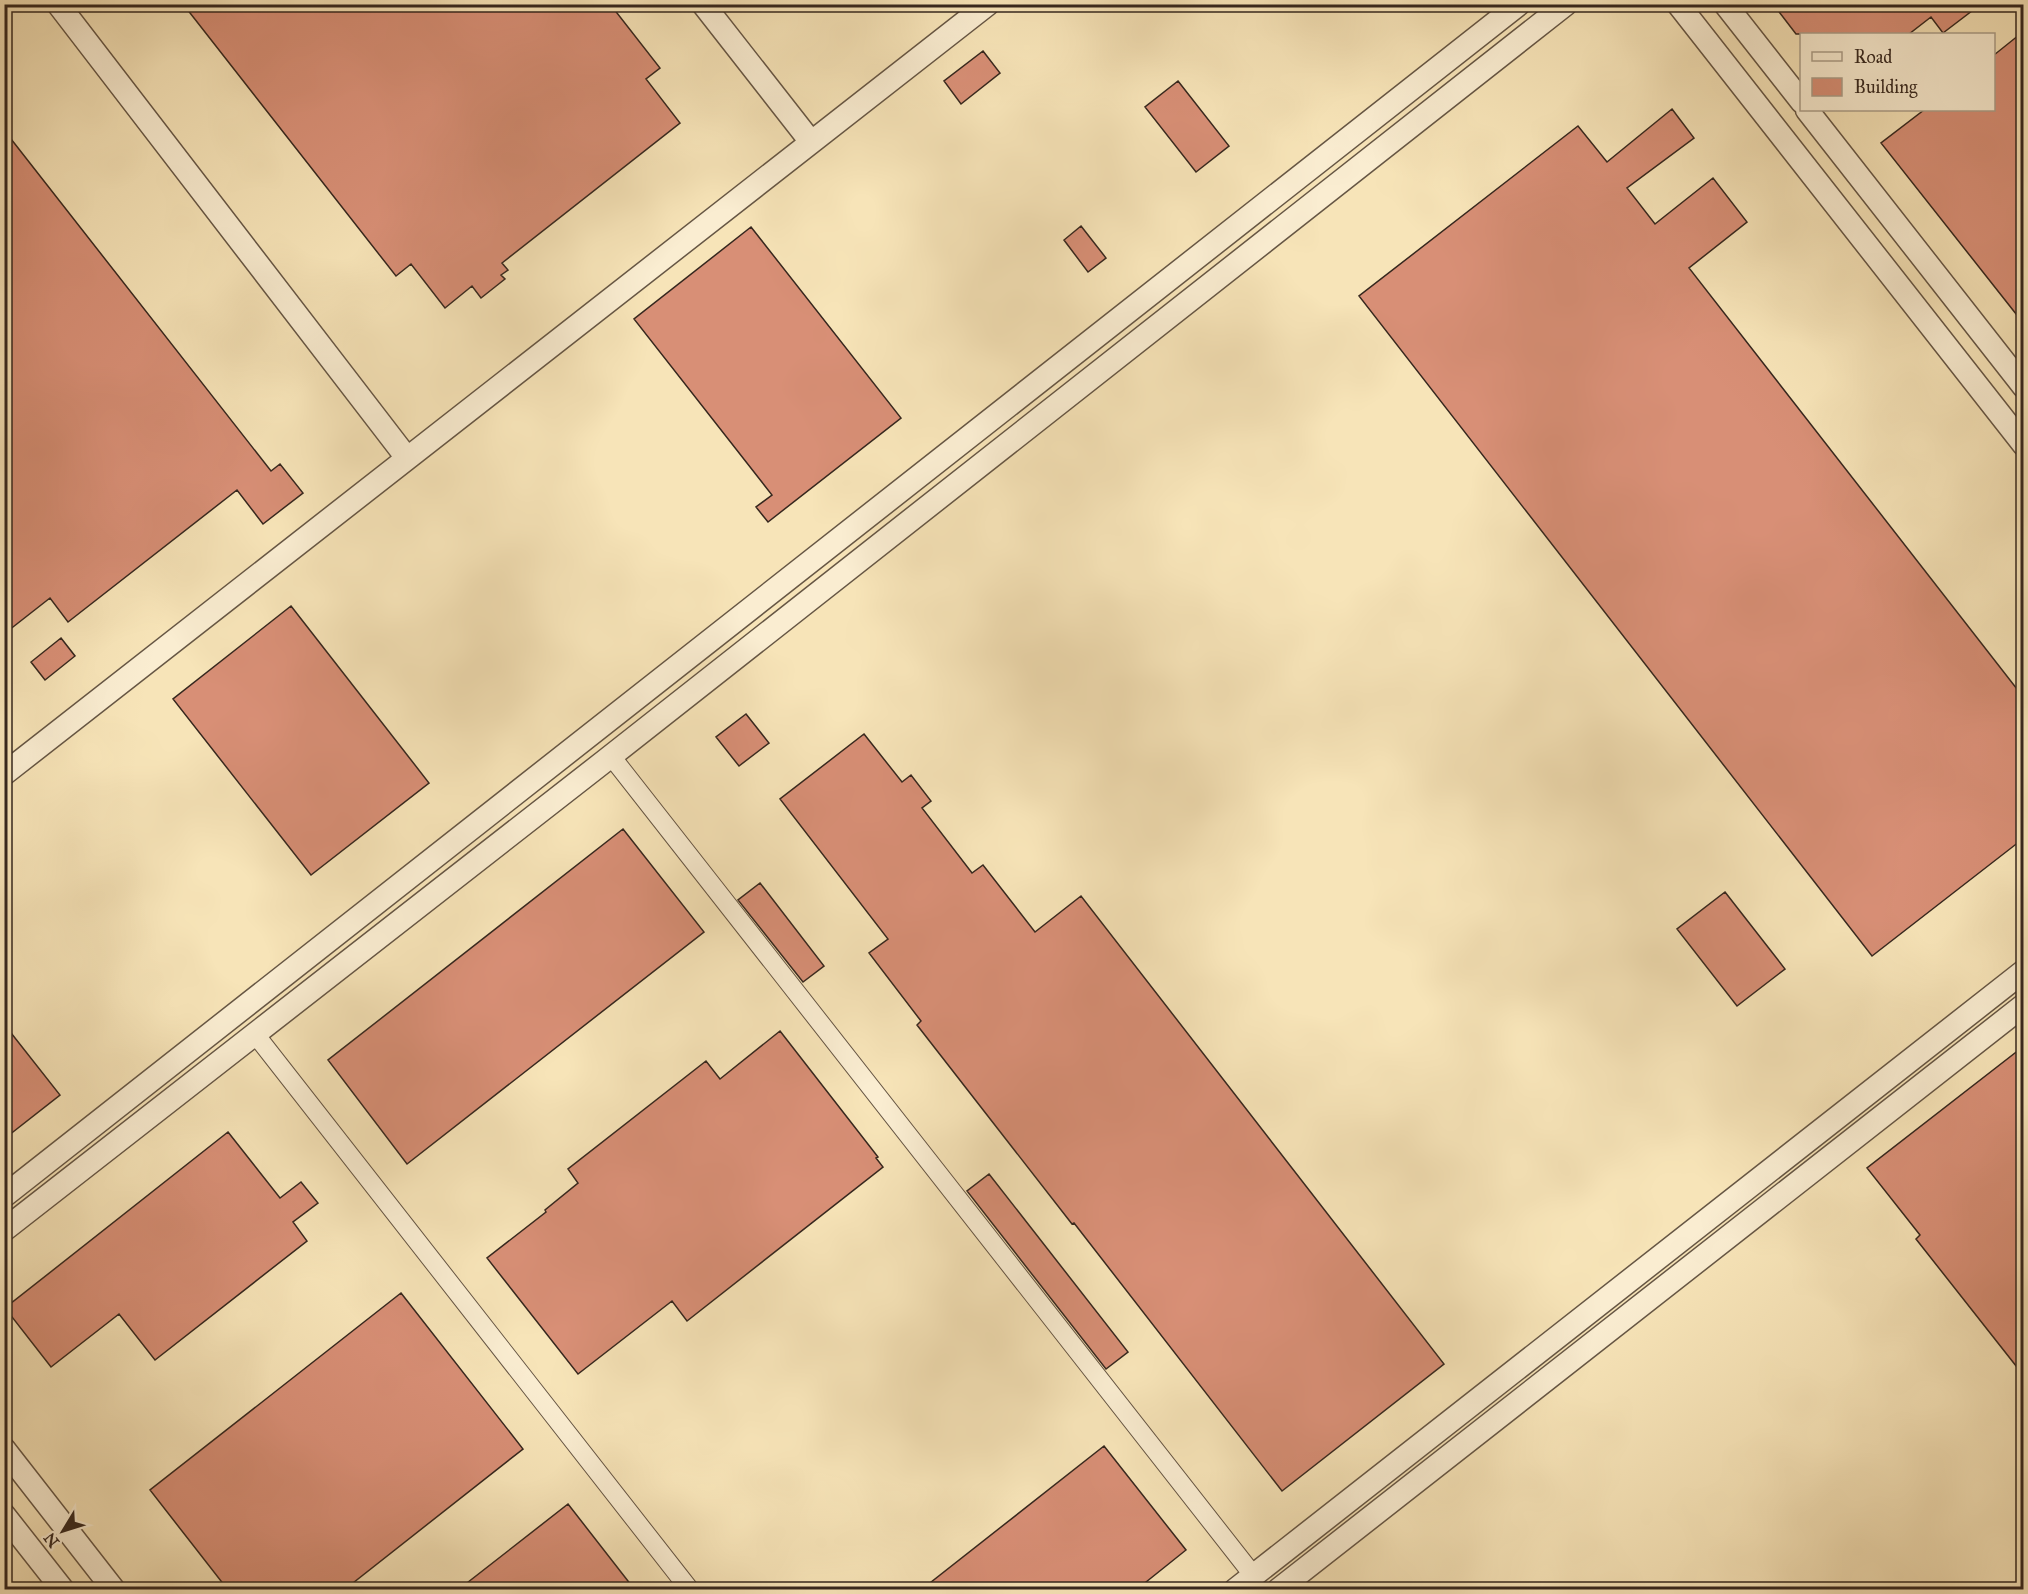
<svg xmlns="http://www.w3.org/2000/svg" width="2028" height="1594" font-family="'IM FELL Great Primer',serif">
  <rect width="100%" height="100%" fill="#f7e4b8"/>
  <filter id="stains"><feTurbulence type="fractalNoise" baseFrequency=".00333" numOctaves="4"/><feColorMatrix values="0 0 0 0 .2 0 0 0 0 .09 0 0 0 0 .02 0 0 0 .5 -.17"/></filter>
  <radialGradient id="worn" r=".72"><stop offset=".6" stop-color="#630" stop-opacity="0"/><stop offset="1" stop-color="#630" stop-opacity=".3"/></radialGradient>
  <path fill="#d88f76" stroke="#36271e" stroke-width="1.5" d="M183 4H610L660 68 646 79 680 123 502 263 508 270 501 275 505 279 481 298 472 286 445 308 411 264 396 276Z
    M1773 4H1981L1943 33 1931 17 1909 34H1796Z
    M2024 31V324L1881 143 1924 110H1994V55Z
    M983 51 1000 73 961 104 944 81Z
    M1178 81 1229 146 1196 172 1145 107Z
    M1672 109 1694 138 1627 188 1655 224 1713 178 1747 222 1689 268 2024 698V838L1872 956 1359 296 1578 126 1607 162Z
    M4 130 271 471 280 464 303 493 263 524 237 490 68 622 50 598 4 634Z
    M1081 226 1106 258 1088 272 1064 240Z
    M751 227 901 418 768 522 756 507 772 495 634 319Z
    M291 606 429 783 311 875 173 699Z
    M61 638 75 656 45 680 31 662Z
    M746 714 769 743 739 766 716 737Z
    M864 734 902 782 911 775 931 801 922 808 972 873 983 865 1035 932 1081 896 1444 1364 1282 1491 1074 1223 1072 1224 917 1025 921 1021 869 953 888 939 780 799Z
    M623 829 704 932 407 1164 328 1060Z
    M760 883 824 966 803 982 738 900Z
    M1725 892 1785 969 1737 1006 1677 929Z
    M4 1024 60 1095 4 1139Z
    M780 1031 878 1157 876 1158 883 1167 687 1321 672 1301 578 1374 487 1258 546 1212 545 1210 578 1183 568 1169 706 1061 720 1079Z
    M2024 1046V1376L1916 1239 1920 1235 1867 1168Z
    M228 1132 280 1198 301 1182 318 1203 293 1222 307 1241 155 1360 119 1314 51 1367 5 1308Z
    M989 1174 1128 1352 1106 1369 967 1191Z
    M401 1293 523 1449 344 1590H228L150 1490Z
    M1104 1446 1186 1550 1136 1590H921Z
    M568 1504 635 1590H458Z"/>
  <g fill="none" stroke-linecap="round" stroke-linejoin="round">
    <g stroke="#665644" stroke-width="20">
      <path id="minor" d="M611 756 1253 1575
        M255 1034 690 1590"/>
    </g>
    <g stroke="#665644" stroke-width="25">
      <path id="tertiary" d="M58 4 407 458
        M703 4 811 142
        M1678 4 2024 445
        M1725 4 1802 102
        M1807 110 2024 387
        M4 774 988 4
        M4 1196 1519 4
        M4 1230 606 760 1566 4
        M4 1449 114 1590
        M4 1515 63 1590
        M1235 1590 2024 971
        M1278 1590 2024 1005"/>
    </g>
    <use href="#minor" stroke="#faedd1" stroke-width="18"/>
    <use href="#tertiary" stroke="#faedd1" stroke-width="22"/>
  </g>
  <rect width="2028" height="1594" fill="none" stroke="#f7e4b8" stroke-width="24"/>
  <rect x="6" y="6" width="2016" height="1582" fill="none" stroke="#36271e" stroke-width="3"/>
  <rect x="12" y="12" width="2004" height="1570" fill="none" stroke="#36271e" stroke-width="1.5"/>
  <rect x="1800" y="33" width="195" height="78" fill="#faedd1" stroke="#ac9e89" stroke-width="1.5"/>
  <rect x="1812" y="52" width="30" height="9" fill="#faedd1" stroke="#ac9e89" stroke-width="1.5"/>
  <text x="1854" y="63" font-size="18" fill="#36271e">Road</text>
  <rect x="1812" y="78" width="30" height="18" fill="#d88f76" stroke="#ac9e89" stroke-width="1.5"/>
  <text x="1854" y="93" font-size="18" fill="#36271e">Building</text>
  <g transform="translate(63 1531) rotate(232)" stroke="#faedd1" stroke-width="4.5" paint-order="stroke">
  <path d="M0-4.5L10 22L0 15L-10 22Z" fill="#36271e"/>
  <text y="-9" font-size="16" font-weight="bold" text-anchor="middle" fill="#36271e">N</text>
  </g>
  <rect width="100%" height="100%" filter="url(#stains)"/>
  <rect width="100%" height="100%" fill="url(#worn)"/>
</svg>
